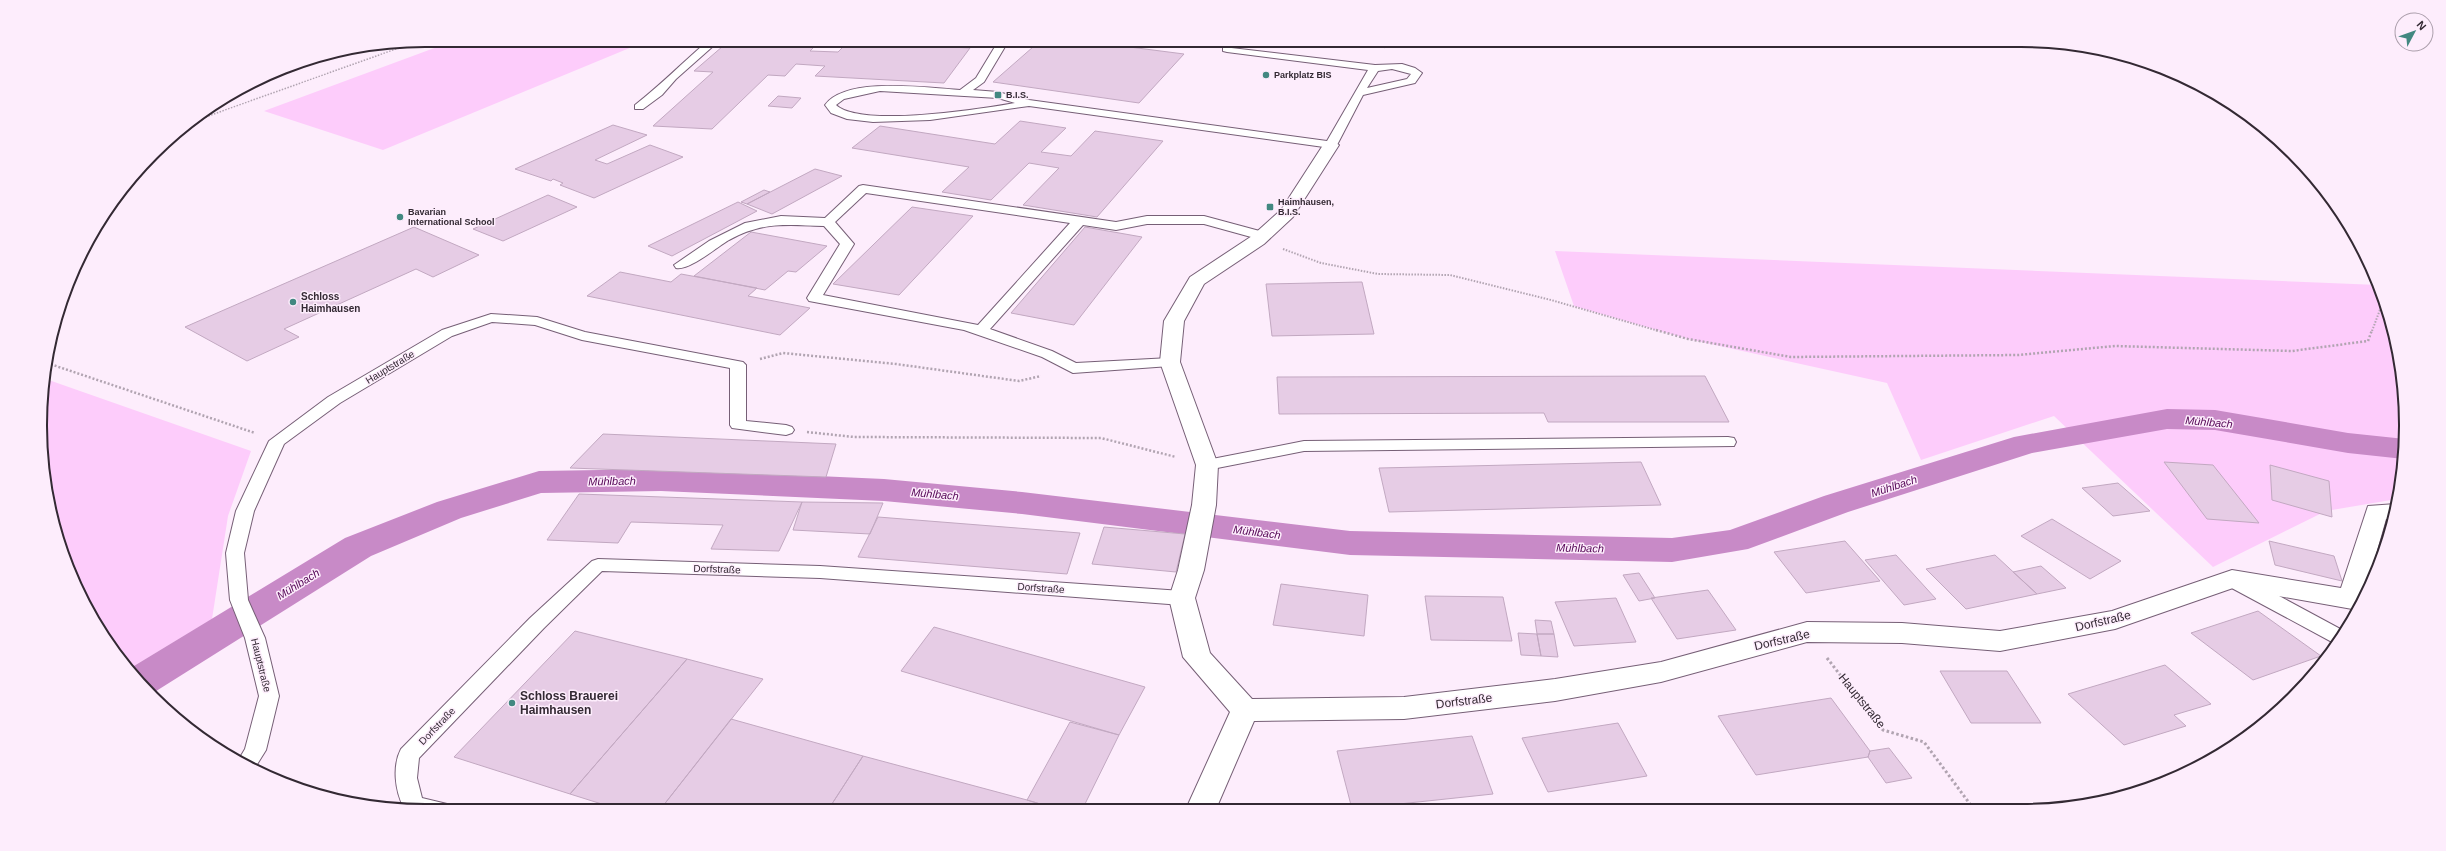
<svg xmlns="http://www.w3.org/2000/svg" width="2446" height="851" font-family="Arial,sans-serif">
  <rect width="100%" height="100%" fill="#fdedfc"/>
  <path fill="#fdccfb" d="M456 40H649L383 150 264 111Z
    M1555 251 2378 285C2399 331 2409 400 2405 451 2404 467 2400 483 2397 499L2326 511 2213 567 2054 416 1921 460 1887 383 1688 339 1574 306Z
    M43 378 251 451 228 516 212 619 129 669 105 640 53 525 41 450Z"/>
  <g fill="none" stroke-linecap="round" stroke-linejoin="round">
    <path fill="#c88ac7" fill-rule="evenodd" d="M2167 409 2215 410 2348 433 2405 439 2404 459 2348 453 2215 430 2167 429 2032 453 1848 512 1748 549 1672 562 1350 555 1022 514 884 501 661 491 541 493 461 518 371 556 153 693 150 694 129 669 345 538 437 502 539 471 661 469 884 479 1022 492 1350 531 1672 538 1730 530 1824 496 2014 437Z"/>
  </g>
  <path fill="#e6cce5" stroke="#c2a8c1" d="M730 40H821L810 51 838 52 848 42 970 48 944 83 815 76 825 66 796 64 785 76 768 75 712 129 653 126 713 72 694 71Z
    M1041 40H1075L1184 54 1139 103 993 82Z
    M778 96 801 98 792 108 768 106Z
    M1020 121 1066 128 1041 152 1071 156 1095 131 1163 141 1097 217 1023 205 1059 168 1029 163 991 200 942 192 969 167 852 148 880 126 995 144Z
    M613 125 647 135 595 160 607 164 650 145 683 157 594 198 560 185 563 183 553 179 551 181 515 169Z
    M815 169 842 176 772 214 747 204Z
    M764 190 770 192 747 204 741 202Z
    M548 195 577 207 503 241 473 229Z
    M738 202 757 211 672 256 648 246Z
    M912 207 973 216 899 295 833 284Z
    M414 227 479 255 433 277 416 269 284 329 299 337 247 361 185 327Z
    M1085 227 1142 237 1074 325 1011 313Z
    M751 232 827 246 796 272 788 271 765 290 694 276Z
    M620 272 671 282 681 274 757 288 748 296 810 308 780 335 587 296Z
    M1362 282 1374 334 1272 336 1266 284Z
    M1705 376 1729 422H1548L1544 413 1279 414 1277 377Z
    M603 434 836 444 826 477 570 468Z
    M1641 462 1661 505 1389 512 1379 468Z
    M2164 462 2213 465 2259 523 2207 519Z
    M2270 465 2329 481 2332 517 2272 500Z
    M2118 483 2150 511 2113 516 2082 488Z
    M579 494 802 502 779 551 711 549 723 525 631 522 618 543 547 540Z
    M802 502 883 503 870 534 793 530Z
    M878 517 1080 533 1067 574 858 557Z
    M2052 519 2121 561 2090 579 2021 536Z
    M1104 527 1185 534 1176 572 1092 564Z
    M1845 541 1880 581 1806 593 1774 552Z
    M2269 541 2334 556 2342 581 2275 565Z
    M1896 555 1936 599 1904 605 1865 560Z
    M1995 555 2037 594 1966 609 1926 569Z
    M2041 566 2066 588 2037 594 2013 572Z
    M1639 573 1655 598 1639 601 1623 575Z
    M1281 584 1368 595 1364 636 1273 625Z
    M1708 590 1736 630 1677 639 1651 598Z
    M1425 596 1503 597 1512 641 1431 640Z
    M1616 598 1636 642 1574 646 1555 602Z
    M2258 611 2321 656 2253 680 2191 633Z
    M1535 620 1551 621 1554 634H1537Z
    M934 627 1145 687 1119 735 901 671Z
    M575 631 687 659 570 794 454 757Z
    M1518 633 1537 634 1541 656 1521 655Z
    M1537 634H1554L1558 657 1541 656Z
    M687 659 763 679 659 811H624L570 794Z
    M2165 665 2211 704 2174 715 2186 726 2124 745 2068 694Z
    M1940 671H2007L2041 723H1971Z
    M1831 698 1870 751 1868 757 1756 775 1718 716Z
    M731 719 863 756 828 810 659 811Z
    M1070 722 1119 735 1082 810H1060L1027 800Z
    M1618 723 1647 776 1548 792 1522 738Z
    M1472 736 1493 794 1352 809 1337 751Z
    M1889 748 1912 778 1886 783 1868 757 1870 751Z
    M863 756 1027 800 1060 810H828Z"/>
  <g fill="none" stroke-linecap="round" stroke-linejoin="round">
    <g stroke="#765f76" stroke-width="2">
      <path id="service" d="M709 40H720L676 79 662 95 643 109H635V105C661 85 684 61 709 40Z
        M999 40H1009L984 82 973 90 998 92 1029 100 1327 141 1368 70 1227 52 1223 51V47L1375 65 1402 64 1415 68 1422 73 1415 83 1363 95 1337 145 1331 148 1029 106 930 120 873 122 847 119 831 113 825 105C846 76 928 88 960 90L976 78ZM1392 69 1411 74 1407 79 1367 88 1378 71ZM880 91 998 98 1015 103C981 109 860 128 836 105L844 99Z
        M863 185 1116 222 1147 216H1204L1267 233 1268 236 1262 240 1204 224H1147L1116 230 1083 225 990 329 1052 351 1076 363 1170 358 1177 362 1170 366 1073 373 1042 357 964 330 809 301 807 298 840 244 824 226C787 225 764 221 729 240 717 247 689 271 676 268L674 265 709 241 745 223 781 216 825 218 859 186ZM866 193 1070 223 978 325 823 295 854 244 835 222Z
        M491 314 537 317 585 332 743 362 746 365V421L786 425 792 427 794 430 792 433 786 435 732 428 730 425V368L582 340 535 325 492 322 452 336 340 403 284 444 254 511 244 553 248 600 265 638 279 696 266 750 256 766 239 759 245 749 259 696 245 638 230 600 226 553 236 511 269 441 328 397 442 330Z
        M1728 437 1734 438 1736 442 1734 446 1304 451 1207 470 1201 469 1199 465 1201 461 1207 460 1304 441Z
        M598 559 820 566 1182 591 1189 593 1191 598 1189 603 1182 605 820 578 602 571 544 628 419 758 417 778 422 798 447 804 450 811 404 808C395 791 392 766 401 749L530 618 592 561Z
        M2235 575 2242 576 2344 631 2334 643 2332 642 2228 586 2226 581 2228 576Z"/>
    </g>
    <g stroke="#765f76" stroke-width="2">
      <path id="minor" d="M1331 140 1339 145 1293 217 1264 244 1204 284 1184 321 1180 362 1218 465 1216 505 1204 570 1195 598 1210 653 1252 699 1404 697 1555 679 1661 662 1807 622 1902 623 2000 631 2112 611 2232 570 2341 588 2368 506 2396 504 2394 519H2386L2366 589 2358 610 2233 588 2115 629 2000 651 1902 643 1807 642 1661 682 1555 701 1404 719 1254 721 1216 809H1186L1230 712 1183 657 1169 598 1178 570 1192 505 1196 465 1160 362 1164 321 1190 277 1252 236 1281 210 1325 142Z"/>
    </g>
    <path stroke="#b1a4b1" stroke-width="1.5" stroke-dasharray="1.5 1.5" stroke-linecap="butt" d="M1384 48 1387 40
      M197 120 421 40"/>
    <path stroke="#b1a4b1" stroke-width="2" stroke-dasharray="1.5 1.5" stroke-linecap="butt" d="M1283 249 1321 263 1378 274 1450 275 1551 300 1659 331
      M2372 331 2384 299"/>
    <path stroke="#b1a4b1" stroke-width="2.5" stroke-dasharray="2 2" stroke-linecap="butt" d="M1656 330 1688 339 1791 357 2018 355 2115 346 2292 351 2368 341 2372 330
      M760 359 783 353 896 364 1019 381 1041 376
      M47 363 255 433
      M807 432 854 437 1101 438 1176 457"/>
    <path stroke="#b1a4b1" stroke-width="3" stroke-dasharray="2.5 2.5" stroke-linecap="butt" d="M1827 658 1883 730 1924 742 1973 808"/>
    <use href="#service" fill="#fff" fill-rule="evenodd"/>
    <use href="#minor" fill="#fff" fill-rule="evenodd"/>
  </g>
  <g fill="#428881" stroke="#fdedfc" stroke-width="1.5">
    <circle cx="1266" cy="75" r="4"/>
    <rect x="994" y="91" width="8" height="8" rx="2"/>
    <rect x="1266" y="203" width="8" height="8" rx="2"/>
    <circle cx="400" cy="217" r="4"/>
    <circle cx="293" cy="302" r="4"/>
    <circle cx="512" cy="703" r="4"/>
  </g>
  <g text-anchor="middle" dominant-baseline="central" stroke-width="3" stroke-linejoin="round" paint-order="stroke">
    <g font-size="9" font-weight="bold" fill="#332933" stroke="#fdedfc" text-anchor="start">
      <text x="1274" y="75">Parkplatz BIS</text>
      <text x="1006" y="95">B.I.S.</text>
      <text x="1278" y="202">Haimhausen,<tspan x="1278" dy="10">B.I.S.</tspan></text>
      <text x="408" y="212">Bavarian<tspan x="408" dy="10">International School</tspan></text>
    </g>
    <g font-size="10" font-weight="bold" fill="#332933" stroke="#fdedfc" text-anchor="start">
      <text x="301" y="296">Schloss<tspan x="301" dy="12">Haimhausen</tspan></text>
    </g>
    <g font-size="10" fill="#332933" stroke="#fdedfc">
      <text transform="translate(390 367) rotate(-31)">Hauptstraße</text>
      <text transform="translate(717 569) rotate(2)">Dorfstraße</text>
      <text transform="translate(1041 588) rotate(4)">Dorfstraße</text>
      <text transform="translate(261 665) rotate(76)">Hauptstraße</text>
      <text transform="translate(437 726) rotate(-46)">Dorfstraße</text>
    </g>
    <g font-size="11" font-style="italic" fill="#540555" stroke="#fdedfc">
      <text transform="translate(2209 422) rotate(5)">Mühlbach</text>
      <text transform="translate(612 481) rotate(-1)">Mühlbach</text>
      <text transform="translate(1894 486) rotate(-18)">Mühlbach</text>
      <text transform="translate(935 494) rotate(5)">Mühlbach</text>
      <text transform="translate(1257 532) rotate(7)">Mühlbach</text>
      <text transform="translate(1580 548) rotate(1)">Mühlbach</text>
      <text transform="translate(298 584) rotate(-32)">Mühlbach</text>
    </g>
    <g font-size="12" fill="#332933" stroke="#fdedfc">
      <text transform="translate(2103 621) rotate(-13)">Dorfstraße</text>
      <text transform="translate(1782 640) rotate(-13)">Dorfstraße</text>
      <text transform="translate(1464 701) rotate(-7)">Dorfstraße</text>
      <text transform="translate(1862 701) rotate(51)">Hauptstraße</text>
    </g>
    <g font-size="12" font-weight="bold" fill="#332933" stroke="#fdedfc" text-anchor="start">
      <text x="520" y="696">Schloss Brauerei<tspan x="520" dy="14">Haimhausen</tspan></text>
    </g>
  </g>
  <path d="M0 0H2446V851H0ZM425 47H2021A378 378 0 0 1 2399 425V426A378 378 0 0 1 2021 804H425A378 378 0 0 1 47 426V425A378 378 0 0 1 425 47Z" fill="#fdedfc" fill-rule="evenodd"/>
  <path fill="none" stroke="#332933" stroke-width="2" d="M425 47H2021A378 378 0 0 1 2399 425V426A378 378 0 0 1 2021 804H425A378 378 0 0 1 47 426V425A378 378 0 0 1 425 47Z"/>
  <g transform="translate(2414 32) rotate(49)"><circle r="19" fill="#fdedfc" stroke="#ac9fac"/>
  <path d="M0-3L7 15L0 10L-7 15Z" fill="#428881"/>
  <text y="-6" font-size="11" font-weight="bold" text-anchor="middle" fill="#332933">N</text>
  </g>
</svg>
